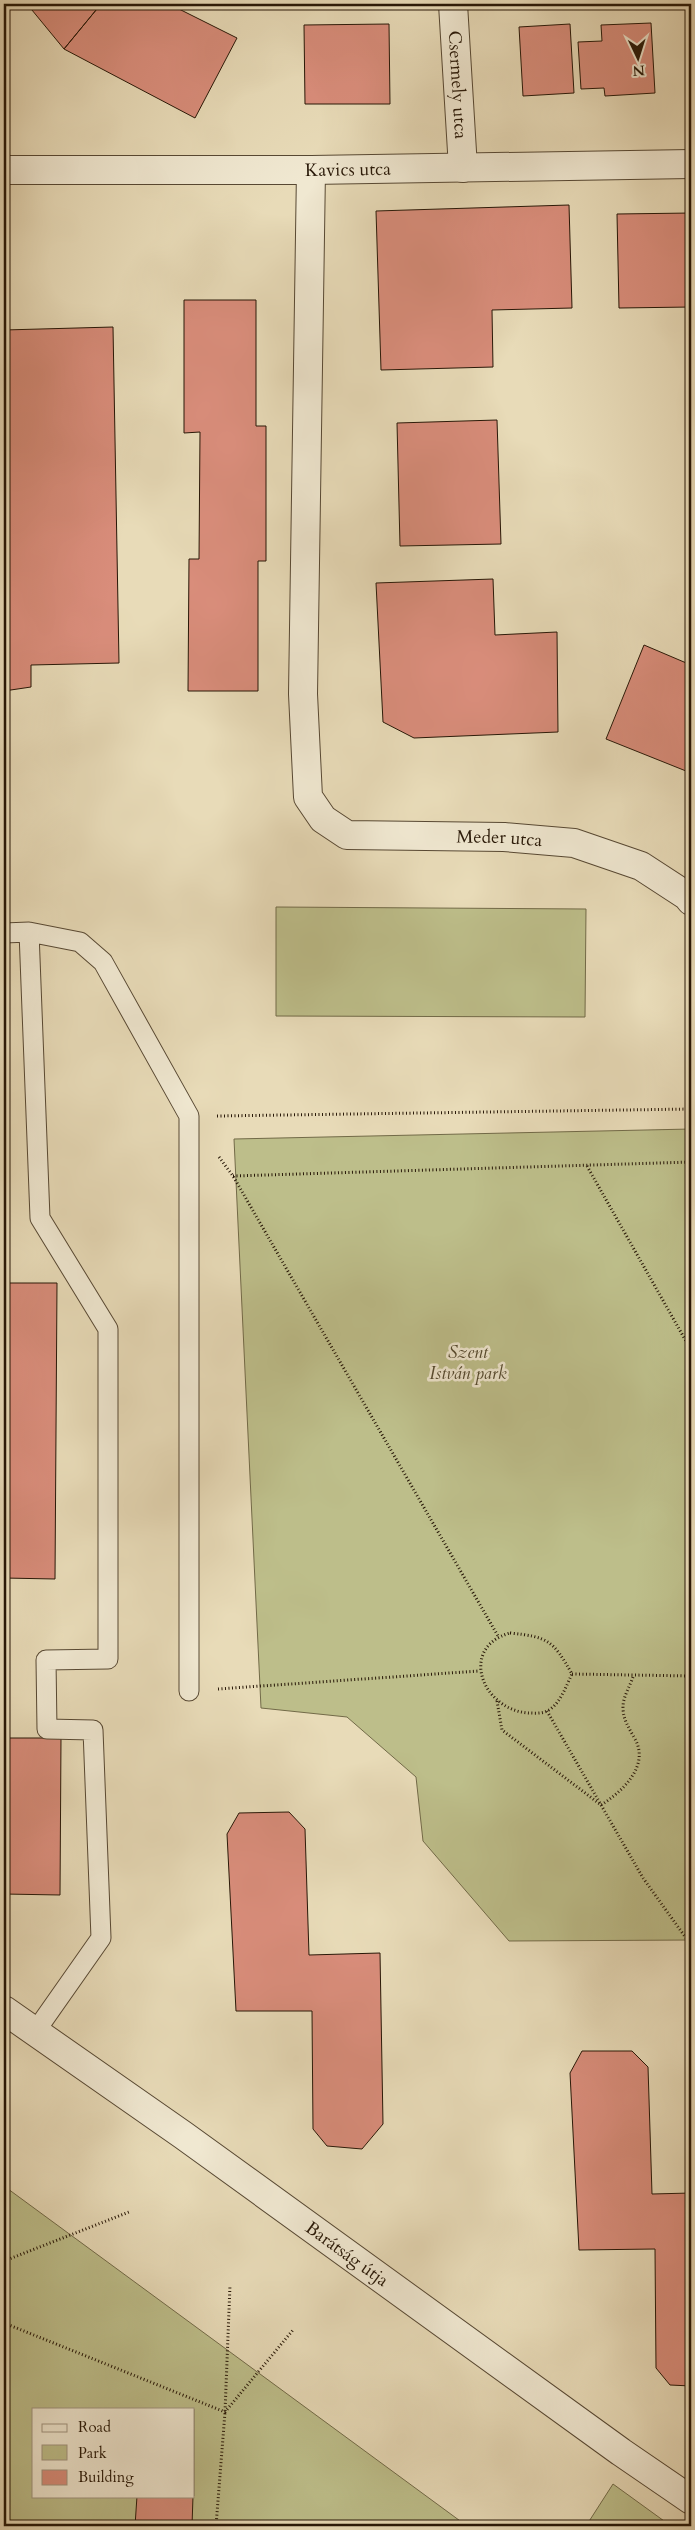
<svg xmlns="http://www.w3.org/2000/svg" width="695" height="2530" font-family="Cardo,serif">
  <rect width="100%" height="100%" fill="#e8dbb8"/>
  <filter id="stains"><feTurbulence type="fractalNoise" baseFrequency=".004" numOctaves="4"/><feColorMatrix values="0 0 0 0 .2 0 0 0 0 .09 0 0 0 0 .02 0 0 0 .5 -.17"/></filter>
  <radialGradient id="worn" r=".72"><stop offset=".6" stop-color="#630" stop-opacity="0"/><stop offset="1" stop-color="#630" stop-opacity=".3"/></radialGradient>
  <path fill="#bdbe8a" stroke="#726a48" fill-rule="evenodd" d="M276 907 586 909 585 1017 276 1016Z
    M691 1129V1940L509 1941 423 1841 416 1777 347 1717 261 1708 234 1139Z
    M4 2186 467 2526H4ZM34 2409H194V2496H34Z
    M613 2484 671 2526H586Z"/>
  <path fill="#d98d7b" stroke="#271707" d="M27 4H101L64 49Z
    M101 4H169L237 38 195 118 64 49Z
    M651 23 655 93 605 96 604 88 581 89 578 42 602 41 601 25Z
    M389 24 390 104H305L304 25Z
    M570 24 574 93 523 96 519 27Z
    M569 205 572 308 492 310 493 367 381 370 376 211Z
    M691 213V307L619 308 617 214Z
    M184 300H256V426H266V561H258V691H188L189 559H199L200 432 184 433Z
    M113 327 119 663 31 665V687L4 691V330Z
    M497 420 501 544 400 546 397 423Z
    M493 579 495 635 557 632 558 732 414 738 383 722 376 583Z
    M644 645 691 665V773L606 739Z
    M4 1283H57L55 1579 4 1578Z
    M4 1738H61L60 1895 4 1894Z
    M289 1812 305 1829 309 1955 380 1953 383 2124 362 2149 327 2146 313 2129 312 2011H236L227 1834 239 1813Z
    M582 2051H632L648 2067 652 2194 691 2193V2386L670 2385 656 2368 655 2249 579 2250 570 2073Z
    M137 2496H193L192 2526H135Z"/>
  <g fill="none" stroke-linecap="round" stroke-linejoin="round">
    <g stroke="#574833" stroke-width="21">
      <path id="service" d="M29 932 40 1218 108 1329V1659L46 1660 47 1729 93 1730 101 1938 35 2032
        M4 933 29 932 80 942 103 962 189 1116V1691"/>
    </g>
    <g stroke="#574833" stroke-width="30">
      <g id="minor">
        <path id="s1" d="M453 4 463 168"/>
        <path id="s2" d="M4 170H311L691 164"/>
        <path id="s3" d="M311 170 303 694 308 797 323 819 347 835 504 837 574 843 641 866 687 896 691 901"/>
        <path id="s4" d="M4 2010 183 2135 621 2452 691 2500"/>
      </g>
    </g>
    <path stroke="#271707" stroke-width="3" stroke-dasharray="1 2.5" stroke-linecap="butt" d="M217 1116 691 1109
      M219 1157 233 1176 498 1636
      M587 1166 691 1350
      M233 1176 691 1162
      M510 1633C548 1637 553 1640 572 1674 566 1686 560 1705 547 1711 541 1714 534 1713 528 1713 481 1709 459 1647 510 1633Z
      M572 1674 691 1676
      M218 1689 479 1671
      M497 1701 502 1730 601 1805C622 1792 650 1766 635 1739 629 1728 623 1720 623 1707 623 1697 630 1686 633 1677
      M547 1711 643 1878 691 1945
      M4 2261 129 2212
      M4 2323 225 2412 293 2330
      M216 2526 225 2412 230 2285"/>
    <use href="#service" stroke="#f0e8d1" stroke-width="19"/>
    <use href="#minor" stroke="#f0e8d1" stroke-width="28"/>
  </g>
  <g text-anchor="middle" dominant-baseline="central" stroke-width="5" stroke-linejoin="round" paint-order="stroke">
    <g font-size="18" fill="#271707" stroke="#f0e8d1">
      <text stroke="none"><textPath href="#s1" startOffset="81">Csermely utca</textPath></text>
      <text stroke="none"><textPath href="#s2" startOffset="344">Kavics utca</textPath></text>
      <text stroke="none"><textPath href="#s3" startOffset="835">Meder utca</textPath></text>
      <text stroke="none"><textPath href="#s4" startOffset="421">Barátság útja</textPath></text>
    </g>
    <g font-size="18" font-style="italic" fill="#54492e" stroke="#f0e8d1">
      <text x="468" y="1352">Szent<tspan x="468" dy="21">István park</tspan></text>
    </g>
  </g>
  <rect width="695" height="2530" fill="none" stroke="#e8dbb8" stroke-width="20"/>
  <rect x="5" y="5" width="685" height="2520" fill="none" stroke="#271707" stroke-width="2.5"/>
  <rect x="10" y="10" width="675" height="2510" fill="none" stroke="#271707"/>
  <rect x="32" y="2408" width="162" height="90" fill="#f0e8d1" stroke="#a09480"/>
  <rect x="42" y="2424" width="25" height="8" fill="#f0e8d1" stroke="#a09480"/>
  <text x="78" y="2432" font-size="15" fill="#271707">Road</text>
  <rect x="42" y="2445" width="25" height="15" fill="#bdbe8a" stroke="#a09480"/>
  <text x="78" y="2458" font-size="15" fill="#271707">Park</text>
  <rect x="42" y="2470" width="25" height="15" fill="#d98d7b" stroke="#a09480"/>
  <text x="78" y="2482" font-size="15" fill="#271707">Building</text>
  <g transform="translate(638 58) rotate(176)" stroke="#f0e8d1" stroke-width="4" paint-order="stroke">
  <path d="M0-4L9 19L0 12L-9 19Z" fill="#271707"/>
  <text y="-8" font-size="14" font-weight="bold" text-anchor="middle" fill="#271707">N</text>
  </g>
  <rect width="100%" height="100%" filter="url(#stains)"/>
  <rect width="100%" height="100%" fill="url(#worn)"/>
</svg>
